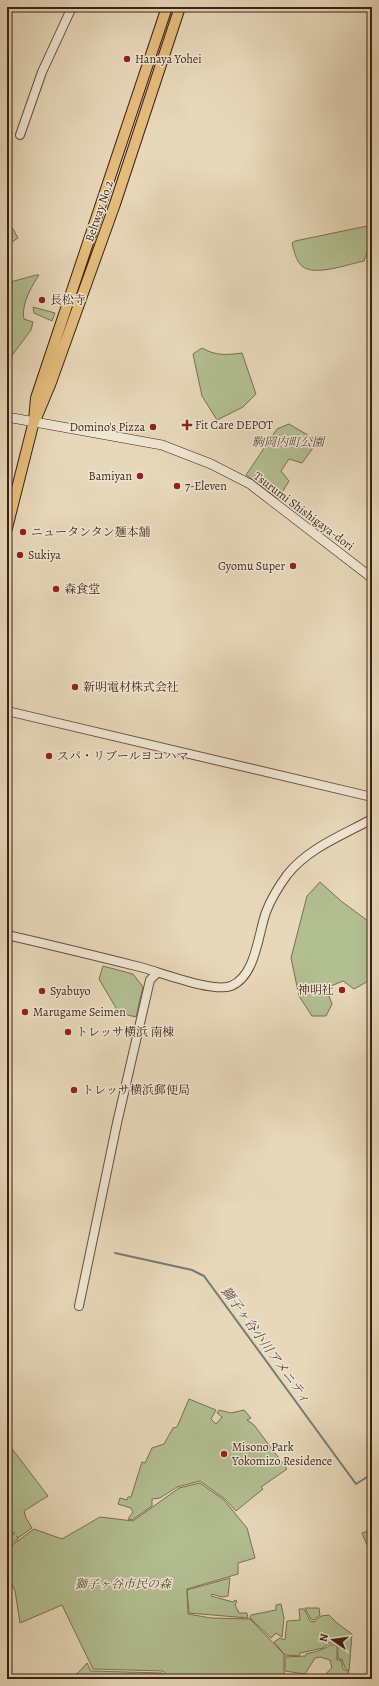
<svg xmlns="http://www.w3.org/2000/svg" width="379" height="1686" font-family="Alegreya,'Noto Serif JP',serif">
  <rect width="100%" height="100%" fill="#e7d8b9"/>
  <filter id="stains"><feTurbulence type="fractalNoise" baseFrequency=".005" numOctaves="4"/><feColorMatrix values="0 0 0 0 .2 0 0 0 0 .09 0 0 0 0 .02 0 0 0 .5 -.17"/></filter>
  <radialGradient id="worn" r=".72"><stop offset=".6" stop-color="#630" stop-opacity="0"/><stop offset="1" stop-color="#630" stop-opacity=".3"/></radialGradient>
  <path fill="#b2bf91" stroke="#786f52" d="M372 225V238L364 261C349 264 313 277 302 266 296 261 294 251 292 243L295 241Z
    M7 228 13 229 18 238 7 245Z
    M36 275H39C31 287 21 305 24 319L33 322 31 330 7 362V283Z
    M33 307 55 313 52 321 34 313Z
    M202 348C216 356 226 355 242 353L256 394 243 407 217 420 202 396 193 354Z
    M289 424 318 441 302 463 289 459 281 471 289 481 278 499 246 475 277 429Z
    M320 882 341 901 372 924V979L354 989 343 981 326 988 332 1004 326 1016H312L299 996 291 958 307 896Z
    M103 966 133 974 143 987 136 1017 119 1013 99 979Z
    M189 1399 216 1410 211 1419 216 1424 222 1417 217 1413 219 1410 231 1413 244 1410 251 1418 247 1420 254 1425 287 1469 261 1487 263 1489 236 1511 225 1499 200 1481 177 1487 160 1498 152 1499V1506L132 1520 128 1519 133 1512 131 1508 118 1504 120 1498 127 1500 128 1497H131L142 1462 145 1463 152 1448 164 1444 173 1428 177 1427Z
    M7 1448 13 1450 48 1496 24 1511 26 1518 32 1528 18 1538 17 1536 18 1539 7 1547V1540L15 1533H11L7 1538Z
    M200 1483 224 1500 247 1528 255 1558 238 1563V1574L187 1589 188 1614 211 1618 250 1619 284 1654V1679L253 1674 249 1679H170L163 1671 93 1669 62 1605 20 1623 15 1591 7 1574V1549L34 1529 62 1539 100 1517 133 1521 179 1488Z
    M372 1530V1545H367L362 1533Z
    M230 1578 228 1596 222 1597 212 1594 211 1596 233 1602 235 1600 237 1601 235 1605 239 1613H247L248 1618 189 1613 187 1590Z
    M281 1604 284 1618 282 1637 276 1633 271 1638 250 1618 251 1615 276 1610V1605Z
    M305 1608H319L320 1615 314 1620 311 1619Z
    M299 1609H304L310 1621 314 1622 321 1616 329 1615 337 1623 352 1634 349 1671 345 1668 342 1659H338V1643H329L323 1648 300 1653 299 1656 285 1655 274 1642 280 1638 285 1640 287 1621 300 1620Z
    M330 1645H337V1660H341L343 1669 349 1672 345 1679H320C326 1676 327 1671 332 1668L330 1660 320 1657 315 1658 305 1674 285 1671V1657L306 1656V1654C314 1652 324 1650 330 1645Z
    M87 1663 91 1671 162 1673 169 1679 157 1677 150 1679H66L78 1673Z"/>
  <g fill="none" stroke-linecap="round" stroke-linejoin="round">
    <path stroke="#737b74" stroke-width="2" d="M115 1253 192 1270 204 1276 356 1484 372 1474"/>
    <g stroke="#684d3c" stroke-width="10">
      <path id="tertiary" d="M20 135 42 72 72 7
        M7 711 372 797
        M7 935C51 945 96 956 140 967 160 972 213 993 231 986 256 976 258 934 266 912 271 899 279 886 287 875 308 848 343 835 372 819
        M79 1306 117 1123 150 980 157 973"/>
    </g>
    <g stroke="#3d1f13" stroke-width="10">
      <path id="secondary" d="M7 417 162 445 211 464 250 484 372 578"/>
    </g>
    <g stroke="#3d1f13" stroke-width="12">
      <path id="primary" d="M37 416 50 385 115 204 180 7
        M7 528 34 421 36 398 167 7"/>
    </g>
    <use href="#tertiary" stroke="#efe6d2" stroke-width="8"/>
    <use href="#secondary" stroke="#efe6d2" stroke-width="9"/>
    <use href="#primary" stroke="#e4bc7c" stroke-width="10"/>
  </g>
  <g fill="#8f2418" stroke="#efe6d2" stroke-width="1.5">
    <circle cx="127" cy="59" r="4"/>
    <circle cx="42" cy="300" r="4"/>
    <path d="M185 419h4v4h4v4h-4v4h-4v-4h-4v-4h4z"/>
    <circle cx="153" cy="427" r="4"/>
    <circle cx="140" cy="476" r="4"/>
    <circle cx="177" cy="486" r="4"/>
    <circle cx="23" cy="532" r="4"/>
    <circle cx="20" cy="555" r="4"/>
    <circle cx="293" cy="566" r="4"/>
    <circle cx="56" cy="589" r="4"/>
    <circle cx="75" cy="687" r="4"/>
    <circle cx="49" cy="756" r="4"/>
    <circle cx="342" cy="990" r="4"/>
    <circle cx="42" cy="991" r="4"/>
    <circle cx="25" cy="1012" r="4"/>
    <circle cx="68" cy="1032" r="4"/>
    <circle cx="74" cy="1090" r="4"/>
    <circle cx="224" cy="1454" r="4"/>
  </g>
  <g text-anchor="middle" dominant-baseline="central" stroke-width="3" stroke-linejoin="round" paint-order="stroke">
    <g font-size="12" fill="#3d1f13" stroke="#efe6d2" text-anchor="start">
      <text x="135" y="59">Hanaya Yohei</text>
      <text x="50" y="300">長松寺</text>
      <text x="195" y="425">Fit Care DEPOT</text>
      <text x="145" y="427" text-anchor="end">Domino's Pizza</text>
      <text x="132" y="476" text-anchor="end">Bamiyan</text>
      <text x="185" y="486">7-Eleven</text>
      <text x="31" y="532">ニュータンタン麺本舗</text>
      <text x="28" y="555">Sukiya</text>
      <text x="285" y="566" text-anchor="end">Gyomu Super</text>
      <text x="64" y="589">森食堂</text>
      <text x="83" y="687">新明電材株式会社</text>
      <text x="57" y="756">スパ・リブールヨコハマ</text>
      <text x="334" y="990" text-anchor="end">神明社</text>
      <text x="50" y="991">Syabuyo</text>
      <text x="33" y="1012">Marugame Seimen</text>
      <text x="76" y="1032">トレッサ横浜 南棟</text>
      <text x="82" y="1090">トレッサ横浜郵便局</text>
      <text x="232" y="1447">Misono Park<tspan x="232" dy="14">Yokomizo Residence</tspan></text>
    </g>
    <g font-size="12" fill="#3d1f13" stroke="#efe6d2">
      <text transform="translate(99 211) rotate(-71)">Beltway No.2</text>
      <text transform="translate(304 511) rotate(37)">Tsurumi Shishigaya-dori</text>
    </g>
    <g font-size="12" font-style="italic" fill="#5a4732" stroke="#efe6d2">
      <text x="288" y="442">駒岡内町公園</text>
      <text x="123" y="1584">獅子ヶ谷市民の森</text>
    </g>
    <g font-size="13" font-style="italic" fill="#584d43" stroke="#efe6d2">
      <text transform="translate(266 1345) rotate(54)">獅子ヶ谷小川アメニティ</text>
    </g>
  </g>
  <rect width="379" height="1686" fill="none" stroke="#e7d8b9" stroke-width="24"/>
  <rect x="8" y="8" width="363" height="1670" fill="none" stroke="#3d1f13" stroke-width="2"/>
  <rect x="12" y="12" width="355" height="1662" fill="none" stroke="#3d1f13"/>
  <g transform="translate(333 1640) rotate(283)" stroke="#efe6d2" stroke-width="3" paint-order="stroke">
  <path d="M0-3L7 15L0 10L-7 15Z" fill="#3d1f13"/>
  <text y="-6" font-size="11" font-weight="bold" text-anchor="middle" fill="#3d1f13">N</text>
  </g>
  <rect width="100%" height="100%" filter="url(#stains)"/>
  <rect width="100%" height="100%" fill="url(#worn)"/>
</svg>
